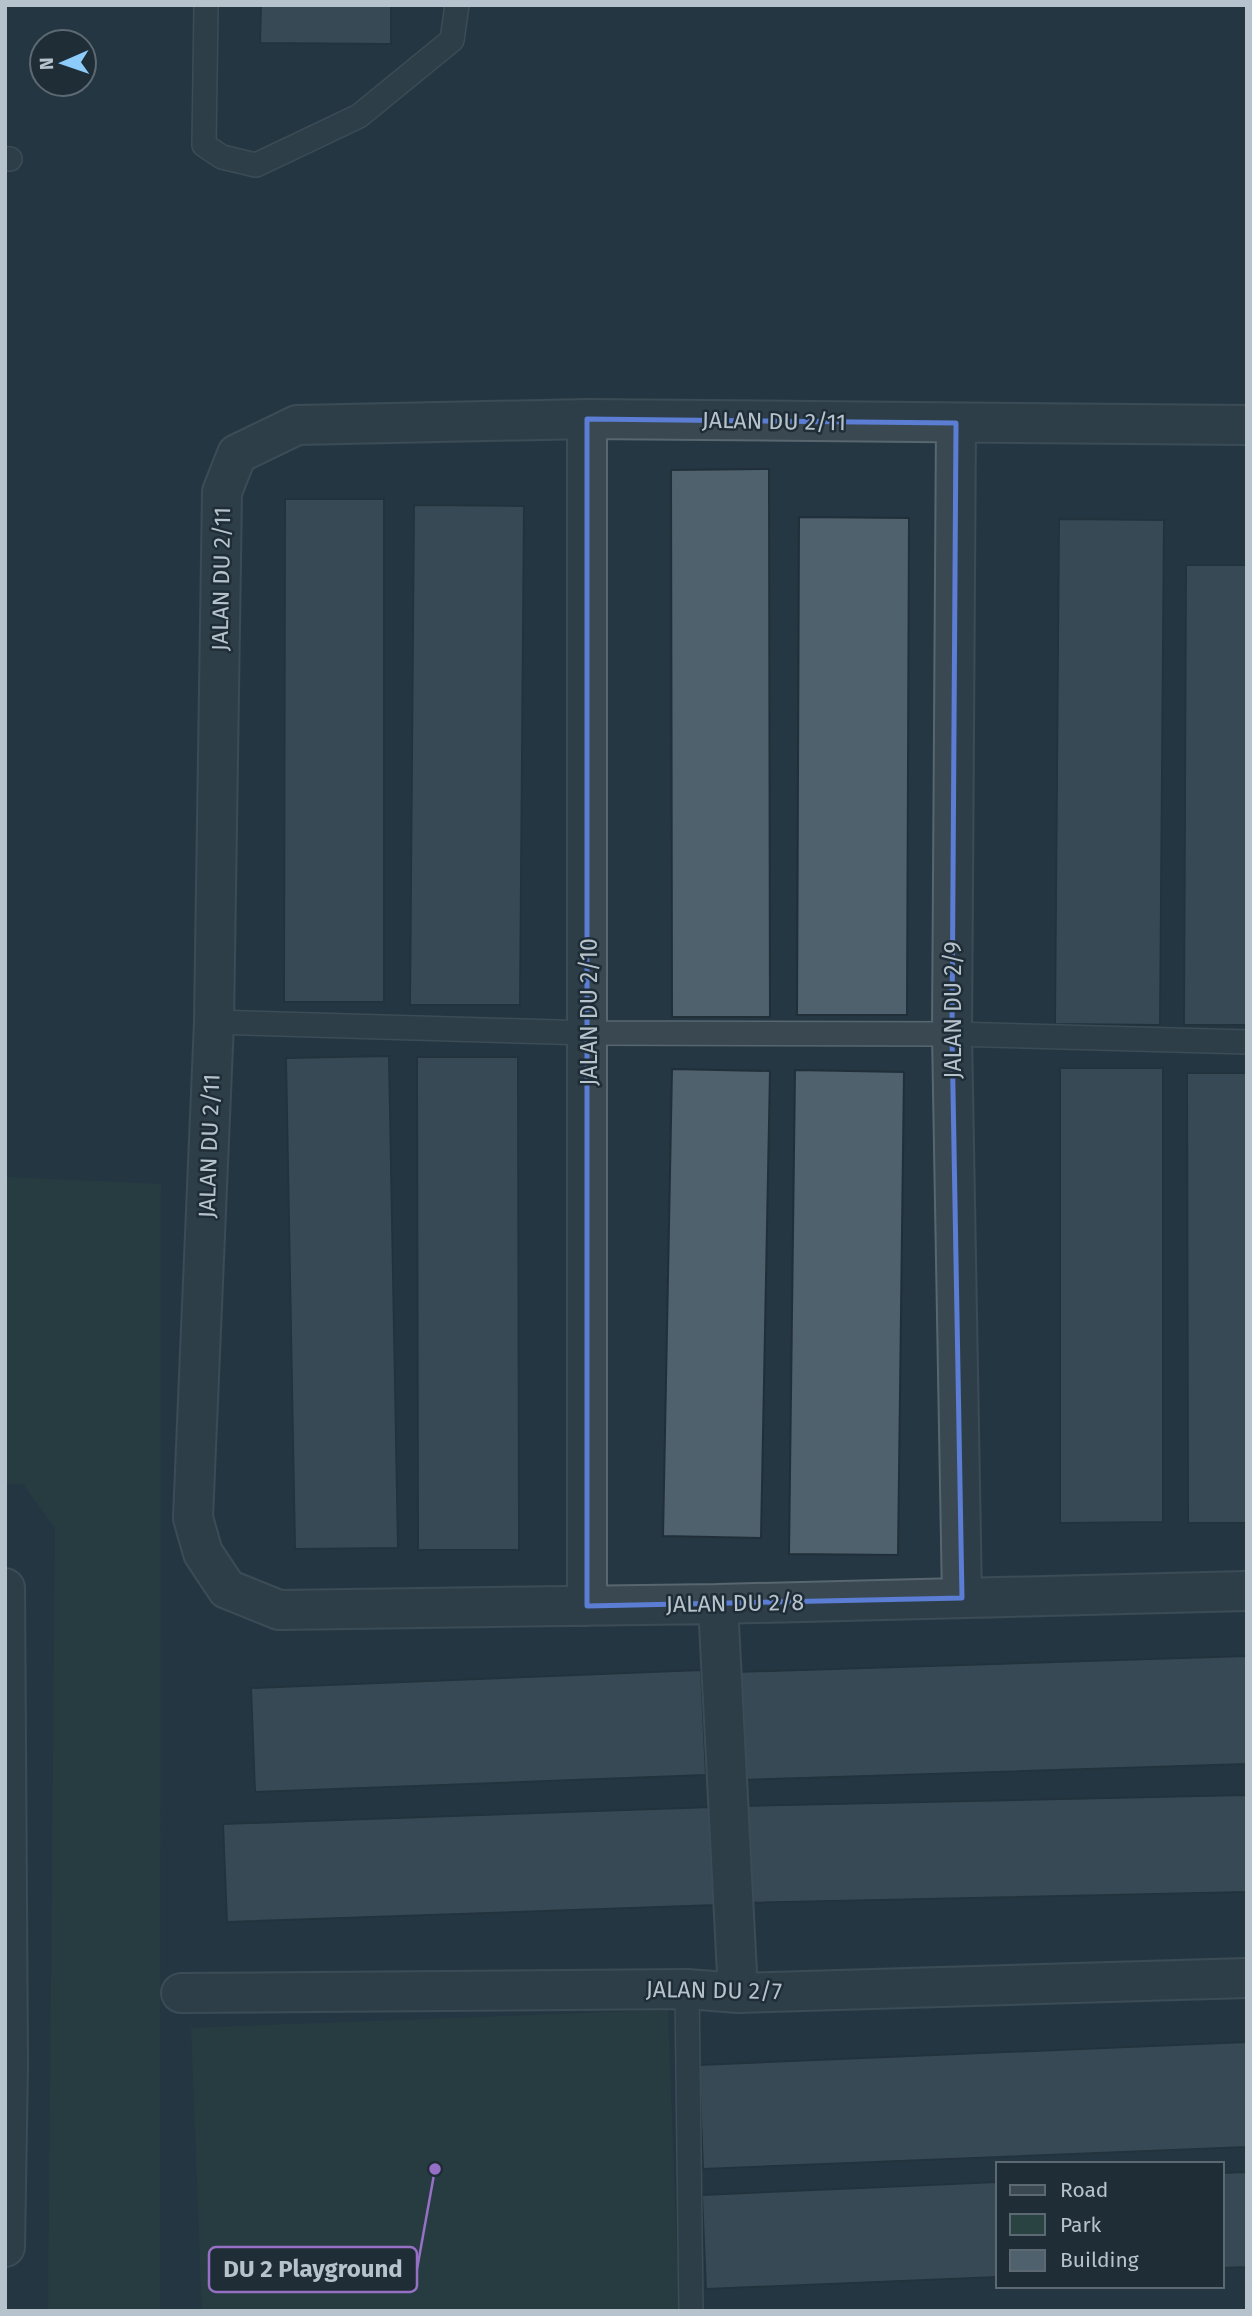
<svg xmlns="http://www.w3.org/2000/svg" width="1252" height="2316" font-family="'Fira Sans',sans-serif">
  <rect width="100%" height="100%" fill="#253742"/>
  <path fill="#284341" d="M5 1177 161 1184 160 2311H48L55 1528 23 1484H5Z
    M668 2010 679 2311H202L191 2028Z"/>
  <path fill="#4e616d" stroke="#212f39" stroke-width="2" d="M261 5H391V44L260 43Z
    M769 469 770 1017H672L671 470Z
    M285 499H384V1002H284Z
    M414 505 524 506 520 1005H410Z
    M799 517 909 518 907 1015H797Z
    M1059 519 1164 520 1160 1025 1055 1024Z
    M1186 565H1247V1025H1184Z
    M389 1056 398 1548 295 1549 286 1058Z
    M417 1057H518L519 1550H418Z
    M1060 1068H1163V1522L1060 1523Z
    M672 1069 770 1071 761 1538 663 1536Z
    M795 1070 904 1072 898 1555 789 1554Z
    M1187 1073H1247V1523H1188Z
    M1247 1656V1764L740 1780 736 1672Z
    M701 1670 706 1775 255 1792 251 1688Z
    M1247 1795V1892L744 1903 742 1806Z
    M713 1807 717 1905 227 1922 223 1824Z
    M1247 2042V2147L703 2169 699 2065Z
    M1247 2172V2267L1222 2268V2173Z
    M998 2182V2277L706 2289 702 2195Z"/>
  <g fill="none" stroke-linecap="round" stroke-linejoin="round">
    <g stroke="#58666f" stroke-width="26">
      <path id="service" d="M206 5 204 145 222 157 256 165 359 116 452 40 457 5
        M5 159H10
        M214 1022 589 1033 952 1034 1247 1042
        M687 1989 691 2311"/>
    </g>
    <g stroke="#58666f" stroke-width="42">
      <path id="minor" d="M956 423 952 1034 962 1598
        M1247 425 587 419 297 425 237 454 222 492 214 1022 193 1518 203 1553 227 1589 279 1610 718 1604 1247 1591
        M5 1588 8 2064 5 2247
        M718 1604 738 1993
        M587 1606V419
        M181 1993 687 1989 738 1993 1247 1978"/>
    </g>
    <use href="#service" stroke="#3a4852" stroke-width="23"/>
    <use href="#minor" stroke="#3a4852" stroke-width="38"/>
  </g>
  <path d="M0 0H1252V2316H0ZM587 419 956 423 952 1034 962 1598 587 1606Z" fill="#253742" fill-opacity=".55" fill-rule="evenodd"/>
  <path fill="none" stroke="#5b7dd3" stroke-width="5" stroke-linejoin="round" d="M587 419 956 423 952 1034 962 1598 587 1606Z"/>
  <g text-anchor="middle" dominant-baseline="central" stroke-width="5" stroke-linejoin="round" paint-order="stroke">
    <g font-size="23" fill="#b7c3cc" stroke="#1f2d37">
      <text transform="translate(774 421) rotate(1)">JALAN DU 2/11</text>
      <text transform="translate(221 579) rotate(-89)">JALAN DU 2/11</text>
      <text transform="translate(953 1010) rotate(-90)">JALAN DU 2/9</text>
      <text transform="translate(589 1012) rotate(-90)">JALAN DU 2/10</text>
      <text transform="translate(209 1146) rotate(-88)">JALAN DU 2/11</text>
      <text transform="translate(735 1603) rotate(-1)">JALAN DU 2/8</text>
      <text transform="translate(714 1990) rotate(1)">JALAN DU 2/7</text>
    </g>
  </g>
  <path fill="none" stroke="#9670c5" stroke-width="2.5" d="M435 2169L417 2269"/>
  <circle fill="#9670c5" stroke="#1f2d37" stroke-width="2.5" cx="435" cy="2169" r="7"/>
  <rect fill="#1f2d37" stroke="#9670c5" stroke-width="2.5" x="209" y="2247" width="208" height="45" rx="7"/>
  <g font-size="24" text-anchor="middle" font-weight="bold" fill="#b7c3cc">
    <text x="313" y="2277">DU 2 Playground</text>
  </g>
  <rect width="1252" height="2316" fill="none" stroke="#b7c3cc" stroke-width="14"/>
  <rect x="996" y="2162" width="228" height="126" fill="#1f2d37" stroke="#5c6973" stroke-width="2"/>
  <rect x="1010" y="2185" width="35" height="10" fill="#3a4852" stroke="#5c6973" stroke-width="2"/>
  <text x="1060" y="2197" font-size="21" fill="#b7c3cc">Road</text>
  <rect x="1010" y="2214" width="35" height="21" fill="#284341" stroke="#5c6973" stroke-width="2"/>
  <text x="1060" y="2232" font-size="21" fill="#b7c3cc">Park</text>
  <rect x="1010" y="2250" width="35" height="21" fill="#4e616d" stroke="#5c6973" stroke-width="2"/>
  <text x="1060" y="2267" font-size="21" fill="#b7c3cc">Building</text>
  <g transform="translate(63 63) rotate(268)"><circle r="33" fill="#1f2d37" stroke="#5c6973" stroke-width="2"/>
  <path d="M0-5L12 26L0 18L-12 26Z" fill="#8dcbfb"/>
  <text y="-10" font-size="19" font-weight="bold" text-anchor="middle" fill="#b7c3cc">N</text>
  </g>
</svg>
